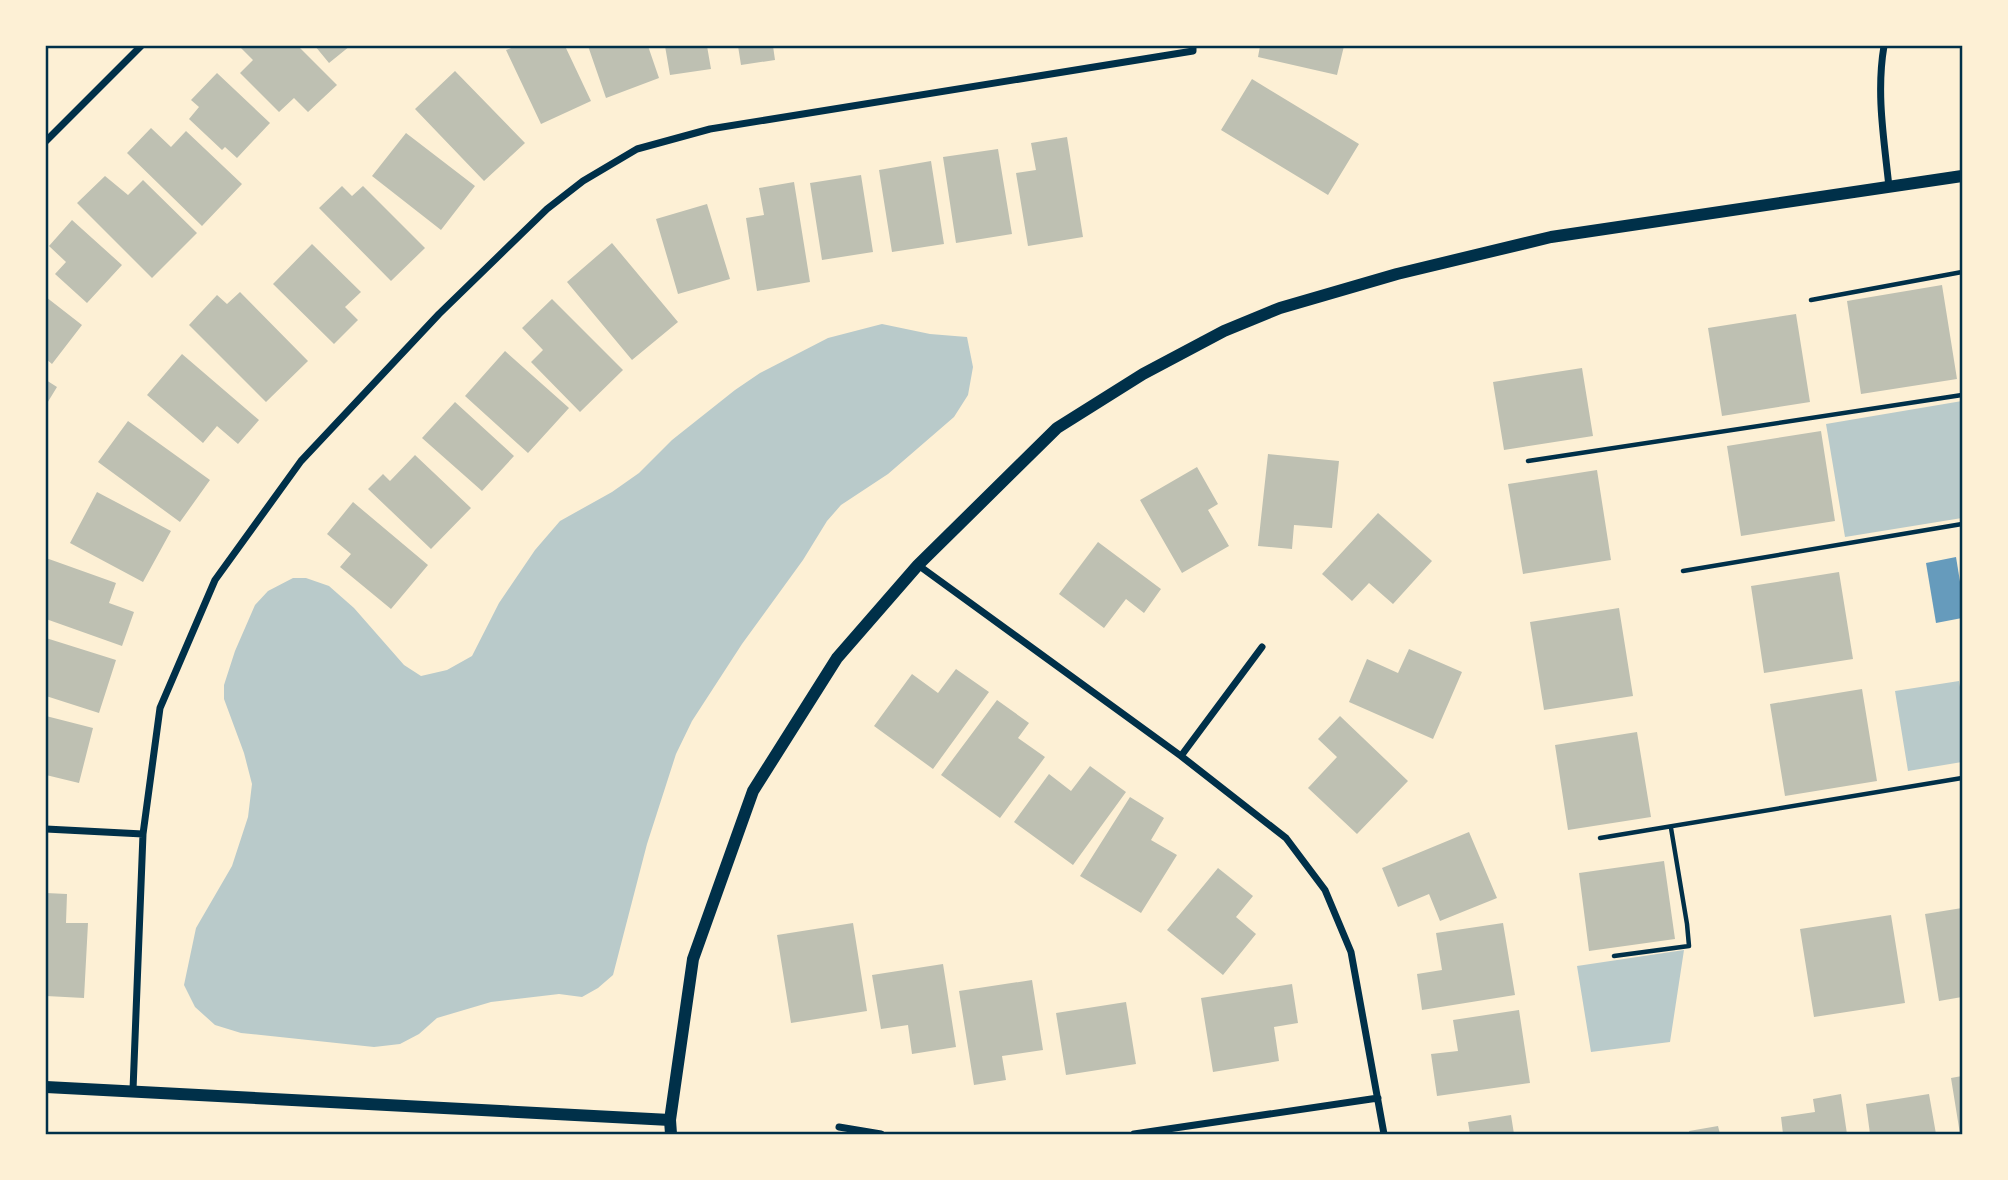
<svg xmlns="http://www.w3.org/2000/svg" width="2008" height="1180" font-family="'Space Grotesk',sans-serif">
  <rect width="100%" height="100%" fill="#fdf0d5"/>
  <path fill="#b9caca" d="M882 324 930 334 967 337 973 367 968 395 954 417 888 474 841 505 827 521 803 560 742 644 692 721 676 754 647 844 613 975 598 988 582 997 559 994 491 1002 437 1018 419 1034 400 1044 374 1047 241 1033 215 1025 195 1007 184 985 196 928 232 866 248 817 252 784 244 753 224 699V685L235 651 255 605 268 591 293 578H306L329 586 354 608 404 665 421 676 447 670 472 656 499 603 535 550 560 521 612 492 639 473 672 440 735 390 760 373 828 338Z
    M1962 401V518L1845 537 1826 424Z
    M1959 681 1962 699V762L1908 771 1895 691Z
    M1684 950 1670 1042 1591 1052 1577 966Z"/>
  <path fill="#669bbc" d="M1956 557 1962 594V618L1936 623 1926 563Z"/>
  <path fill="#bec0b2" d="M239 46H298L337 85 308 112 294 98 279 112 240 73 253 60Z
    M315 46H350L329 63Z
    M517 46H565L591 101 541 124 506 50Z
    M588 46H648L659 78 606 98Z
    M665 46H707L711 69 670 75Z
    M738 46H773L775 60 741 65Z
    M1260 46H1344L1337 75 1258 57Z
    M455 71 525 143 484 181 415 109Z
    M217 73 270 123 237 158 225 147 222 150 189 119 199 107 191 100Z
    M1252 79 1359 144 1328 195 1221 130Z
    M151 128 171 147 186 131 242 184 202 226 127 153Z
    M406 133 475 186 441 230 372 176Z
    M1067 137 1083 237 1028 246 1016 173 1036 170 1031 143Z
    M998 149 1012 234 956 243 943 157Z
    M931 161 944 244 892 252 879 170Z
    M861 175 873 252 822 260 810 183Z
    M105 176 128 195 143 180 197 233 152 278 77 203Z
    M794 182 810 282 757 291 746 218 764 215 759 188Z
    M342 186 352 196 363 186 425 248 391 281 319 208Z
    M707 204 730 279 678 294 656 219Z
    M72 220 122 265 87 303 55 274 66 262 49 246Z
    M612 243 678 322 632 360 567 282Z
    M312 244 361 292 345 307 358 320 334 344 273 284Z
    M1942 285 1957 379 1861 394 1847 301Z
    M240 292 308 361 266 402 189 325 217 295 227 304Z
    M46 297 82 325 52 364 46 359Z
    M552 299 623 370 580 412 531 362 543 350 522 328Z
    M1796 314 1810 402 1722 416 1708 328Z
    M505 351 569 408 528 453 465 396Z
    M182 354 259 420 238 444 217 426 203 443 147 395Z
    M1582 368 1593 436 1504 450 1493 382Z
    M46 380 57 387 46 405Z
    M455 402 514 456 482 491 422 438Z
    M128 421 210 480 180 522 98 462Z
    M1821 431 1835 521 1741 536 1727 446Z
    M1268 454 1339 461 1332 528 1294 525 1292 549 1258 546Z
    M415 455 471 508 431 549 368 489 383 474 390 481Z
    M1197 467 1218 504 1208 510 1229 546 1182 573 1140 500Z
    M1597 470 1611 560 1523 574 1508 484Z
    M97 492 171 531 143 582 70 543Z
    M353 502 428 565 391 609 340 567 351 554 327 534Z
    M1378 513 1432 561 1393 604 1369 583 1352 601 1322 574Z
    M1098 542 1161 589 1144 613 1126 599 1104 628 1059 594Z
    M46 558 116 583 109 603 134 612 122 646 46 619Z
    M1839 572 1853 659 1764 673 1751 586Z
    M1619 608 1633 696 1544 710 1530 622Z
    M46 638 116 660 99 713 46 696Z
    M1409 649 1462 672 1433 739 1349 702 1367 659 1398 673Z
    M956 669 989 692 933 769 874 726 912 674 938 693Z
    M1862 689 1877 781 1785 796 1770 704Z
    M997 700 1029 723 1018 738 1045 757 1000 818 941 775Z
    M46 716 93 728 79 783 46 775Z
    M1340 716 1408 781 1357 834 1308 788 1337 757 1318 739Z
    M1637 732 1651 817 1568 830 1555 745Z
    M1090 766 1126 792 1073 865 1014 822 1049 774 1071 791Z
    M1130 797 1164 818 1151 840 1177 855 1141 913 1080 876Z
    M1469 832 1497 898 1440 921 1429 894 1398 907 1382 868Z
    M1664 861 1675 939 1589 951 1579 873Z
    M1218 868 1253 896 1236 917 1256 934 1223 975 1167 930Z
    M46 893 67 894 66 923H88L84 998 46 996Z
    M1962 908V997L1939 1001 1925 914Z
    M1891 915 1905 1003 1814 1017 1800 929Z
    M853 923 867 1011 791 1023 777 935Z
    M1503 923 1515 995 1422 1010 1417 974 1442 970 1436 933Z
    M943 964 956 1047 912 1054 908 1025 881 1029 872 975Z
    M1032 980 1043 1050 1002 1056 1006 1080 974 1085 959 991Z
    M1292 984 1298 1023 1274 1027 1279 1061 1213 1072 1201 998Z
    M1126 1002 1136 1064 1066 1075 1056 1013Z
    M1519 1010 1530 1083 1437 1096 1431 1054 1458 1051 1453 1020Z
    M1962 1076V1134H1960L1951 1078Z
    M1841 1094 1847 1134H1783L1781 1117 1815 1112 1813 1099Z
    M1929 1094 1936 1134H1870L1866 1104Z
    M1511 1115 1514 1134H1470L1468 1122Z
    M1718 1126 1720 1134H1690L1689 1131Z"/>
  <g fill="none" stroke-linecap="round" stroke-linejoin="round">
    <path stroke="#003049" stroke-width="4.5" d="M1811 300 1962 272
      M1528 461 1962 395
      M1683 571 1962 524
      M1600 838 1962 778
      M1614 956 1689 946 1687 924 1671 828"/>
    <path stroke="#003049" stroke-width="7" d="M1884 46C1876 93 1884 139 1889 187
      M46 141 141 46
      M918 565 1181 756 1286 838 1325 890 1351 952 1384 1134
      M1181 756 1262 647
      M46 829 143 834
      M133 1090 143 834 160 708 215 580 301 461 439 314 547 209 583 181 637 149 710 129 1193 51V46
      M839 1127 881 1134
      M1134 1134 1378 1098"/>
    <path stroke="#003049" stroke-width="12" d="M46 1087 670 1120
      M671 1134 670 1120 693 959 753 791 837 658 918 565 1057 428 1143 374 1224 331 1280 308 1397 274 1551 237 1962 176"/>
  </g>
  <rect width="2008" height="1180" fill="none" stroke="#fdf0d5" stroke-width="94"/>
  <rect x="47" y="47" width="1914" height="1086" fill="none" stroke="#003049" stroke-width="2.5"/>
</svg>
